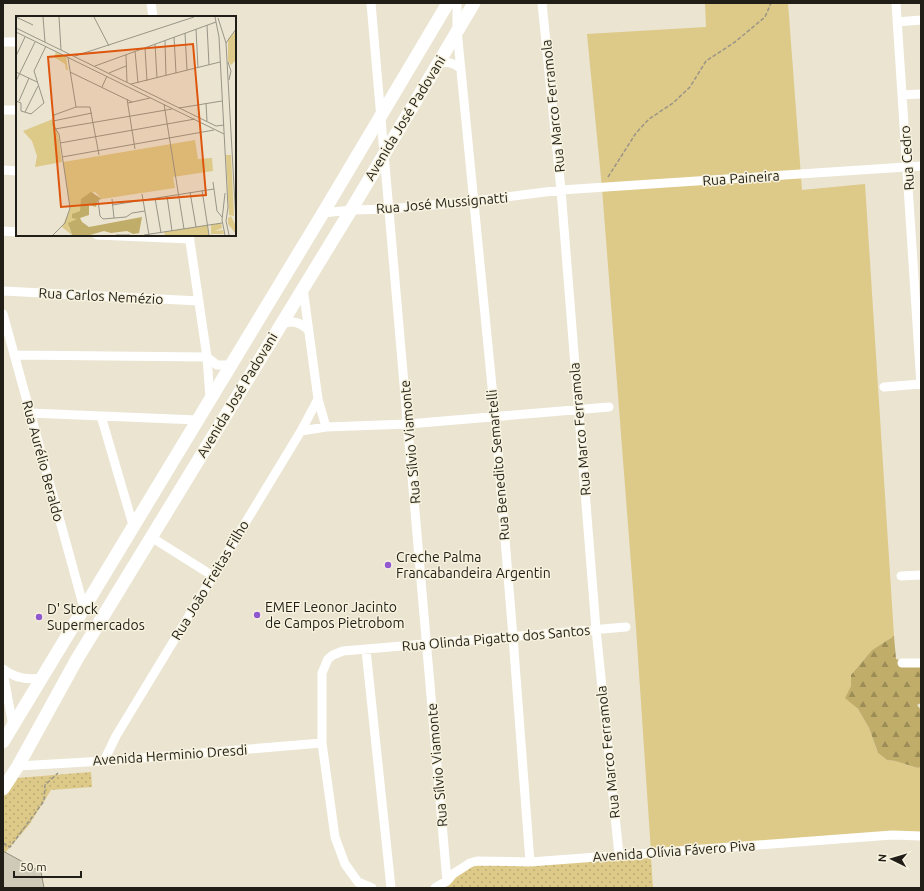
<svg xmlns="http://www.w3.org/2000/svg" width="924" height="891" font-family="Ubuntu,sans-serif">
  <defs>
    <pattern id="forest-firs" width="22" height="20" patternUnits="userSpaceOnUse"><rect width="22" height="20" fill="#c0ad6a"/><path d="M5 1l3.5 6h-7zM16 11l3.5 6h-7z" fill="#9c8c56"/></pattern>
    <pattern id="park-dots" width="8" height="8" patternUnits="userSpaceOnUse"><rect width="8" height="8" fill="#ddc988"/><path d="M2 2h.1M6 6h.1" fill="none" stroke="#bdac75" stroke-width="1.8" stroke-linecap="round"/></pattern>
  </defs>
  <rect width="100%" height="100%" fill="#eae4d1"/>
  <path fill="#ddc988" d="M705 3H788L802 190 865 184 894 636 872 650 851 675V686L846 698 858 709 869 728 878 753 887 760 895 761 918 768 921 767V833L651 852 636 628 602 188 587 34 706 27Z"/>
  <path fill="url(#forest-firs)" d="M894 636 896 659 921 667V703L917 705 921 710V767L918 768 895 761 887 760 878 753 869 728 858 709 845 698 851 686V675L872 650Z"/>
  <path fill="url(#park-dots)" d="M91 772 92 787 51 790 29 825 5 853 3 851V795L17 778Z
    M651 858 653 888H435L468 866Z"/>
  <path fill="#cfcab7" stroke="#95907e" d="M3 851 41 872 44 888H3Z"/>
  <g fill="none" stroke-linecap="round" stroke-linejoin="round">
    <path stroke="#9a9587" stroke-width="1.5" stroke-dasharray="4 2" stroke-linecap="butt" d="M608 177 636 133 649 119 673 103 690 87 706 61 735 42 765 17 771 3
      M3 843 10 847 44 801 45 785 58 773"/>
    <path stroke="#fff" stroke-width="9" d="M151 3 153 17
      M371 3 447 881
      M457 3V30L495 417 513 637 530 862
      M542 3 561 190 596 629 619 855
      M896 3 921 385
      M897 22 921 20
      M3 42H17
      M437 64C446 61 454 62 461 69
      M902 95 921 94
      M3 110H17
      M3 170 17 171
      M323 213 351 210 389 209 474 201 561 190 921 166
      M3 231 17 232
      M97 235 190 239
      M189 235 207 357 210 398
      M303 288 318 399 326 427
      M3 291 199 301
      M3 314 84 608
      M280 325C291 319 301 322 309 331
      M14 355 207 357
      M207 357 217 365H230
      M884 387 921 384
      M30 413 197 420
      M101 416 133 525
      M301 431 326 427 408 424 609 407
      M151 537 213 576
      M901 576 921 575
      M366 650 391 888
      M902 663H921
      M3 669C14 678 28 680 42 678
      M3 672 13 726
      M104 761 116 736 301 431 318 399
      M18 766 104 761 322 743
      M372 888 358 882 345 864 335 837 322 743V673L328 659 333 655 343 651 626 627
      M435 888 447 881 453 874 470 863 477 861 530 862 892 835 921 836"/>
    <path stroke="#fff" stroke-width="13" d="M3 742 323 213 448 3
      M3 789 18 766 77 659 351 210 474 3"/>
  </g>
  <g fill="#9158d0" stroke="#f7f2de" stroke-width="1.5">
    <circle cx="388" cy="565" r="4"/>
    <circle cx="257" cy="615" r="4"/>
    <circle cx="39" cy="617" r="4"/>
  </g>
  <g text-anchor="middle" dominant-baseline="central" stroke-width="3" stroke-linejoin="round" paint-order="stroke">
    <g font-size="14" fill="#201e17" stroke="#f7f2de">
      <text transform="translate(553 106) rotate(-96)">Rua Marco Ferramola</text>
      <text transform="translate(405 118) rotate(-59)">Avenida José Padovani</text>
      <text transform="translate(907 158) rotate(-94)">Rua Cedro</text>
      <text transform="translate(741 178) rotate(-4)">Rua Paineira</text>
      <text transform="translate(442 203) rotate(-5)">Rua José Mussignatti</text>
      <text transform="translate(101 296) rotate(3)">Rua Carlos Nemézio</text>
      <text transform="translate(237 395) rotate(-59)">Avenida José Padovani</text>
      <text transform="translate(580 429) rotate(-95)">Rua Marco Ferramola</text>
      <text transform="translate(410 442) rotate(-95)">Rua Sílvio Viamonte</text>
      <text transform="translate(43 461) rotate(75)">Rua Aurélio Beraldo</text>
      <text transform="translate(498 465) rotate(-95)">Rua Benedito Semartelli</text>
      <text transform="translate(210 580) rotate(-59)">Rua João Freitas Filho</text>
      <text transform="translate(496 638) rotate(-5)">Rua Olinda Pigatto dos Santos</text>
      <text transform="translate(608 752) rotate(-96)">Rua Marco Ferramola</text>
      <text transform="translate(170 755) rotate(-4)">Avenida Herminio Dresdi</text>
      <text transform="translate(437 765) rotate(-95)">Rua Sílvio Viamonte</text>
      <text transform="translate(674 851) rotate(-4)">Avenida Olívia Fávero Piva</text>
    </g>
    <g font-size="14" fill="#201e17" stroke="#f7f2de" text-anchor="start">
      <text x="396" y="557">Creche Palma<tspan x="396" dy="16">Francabandeira Argentin</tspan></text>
      <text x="265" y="607">EMEF Leonor Jacinto<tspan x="265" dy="16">de Campos Pietrobom</tspan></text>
      <text x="47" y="609">D' Stock<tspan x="47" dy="16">Supermercados</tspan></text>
    </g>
  </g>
  <g transform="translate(16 16)">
    <rect width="220" height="220" fill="#eae4d1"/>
    <path d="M179 124 182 143 196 142 197 155 157 161 159 172 86 183 79 176 73 178 66 185 65 194 59 201 62 203 53 211 56 219 46 211 54 193 47 146ZM210 139H215L218 200 213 199ZM215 200 220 210V218L212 208V202ZM205 207 206 212 199 215 207 214 208 218H195V209Z" fill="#ddc988"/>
    <path d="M75 176 86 183 82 184 80 191 73 189V199L64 202 66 206 73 211 126 201 123 217 117 218 111 215 95 217 88 215 74 219H56L52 207 61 203 56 202V198L64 195 65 183Z" fill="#c0ad6a"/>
    <path d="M220 15V44L215 49 212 45V23ZM40 36 50 41 52 54H50L49 48 38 41ZM37 103 42 117 46 146 19 151 21 140 16 125 7 115ZM191 209 193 219H149L148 216Z" fill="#ddc988"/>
    <path fill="none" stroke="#999587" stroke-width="1" d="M0 1 17 9M27 1 29 26M43 1 45 34M78 1 93 30M199 1 203 21 212 191 210 205 213 219M202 2 210 27 220 206M191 9 193 49M0 12 200 110 208 109M180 13 182 52M0 16 208 118M169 17 171 54M158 21 160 57M149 25 150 60M210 27 220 13M139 28 141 62M129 32 131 65M119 35 122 67M110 39 111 66M0 40 9 21M59 40 178 1M52 42 60 91M212 46 215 55 213 64M79 50 200 6M0 56 21 66M54 56 116 86M93 57 110 50M0 65 19 26M115 68 204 46M86 71 91 60M111 83 119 133M0 85 5 87V95L15 98 28 87 18 55 30 30M3 85 13 62M112 87 134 82M190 87 191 105M148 88 168 213M163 92 206 85M9 96 22 70M37 105 76 97M39 113 156 93M44 127 179 103M220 129V158M46 141 198 114M197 166 201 195 206 201M186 174 193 219M174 176 180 211M209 177 206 204 209 219M126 178 133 219M151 180 156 215M139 182 145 217M96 183 98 202M82 184 84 200 87 203 110 201 116 197 129 195M96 189 198 173M37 219 49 207 54 192 43 118 37 109 38 99 60 91H74L83 139M100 219H114M128 219 206 207"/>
    <path fill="#de560d" fill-opacity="0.15" stroke="#de560d" stroke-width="2" d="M177 28 190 179 45 191 32 41Z"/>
    <rect width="220" height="220" fill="none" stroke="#201e17" stroke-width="2"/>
  </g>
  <rect width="924" height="891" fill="none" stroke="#201e17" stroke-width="8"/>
  <g transform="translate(892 859) rotate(275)" stroke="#f7f2de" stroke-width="3" paint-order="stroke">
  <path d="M0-3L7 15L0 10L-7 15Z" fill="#201e17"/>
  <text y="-6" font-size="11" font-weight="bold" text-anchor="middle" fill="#201e17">N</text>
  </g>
  <path d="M14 871v6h67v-6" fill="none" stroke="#201e17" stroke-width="2"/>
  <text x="20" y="871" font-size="12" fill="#201e17" stroke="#f7f2de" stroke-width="3" paint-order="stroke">50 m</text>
</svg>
